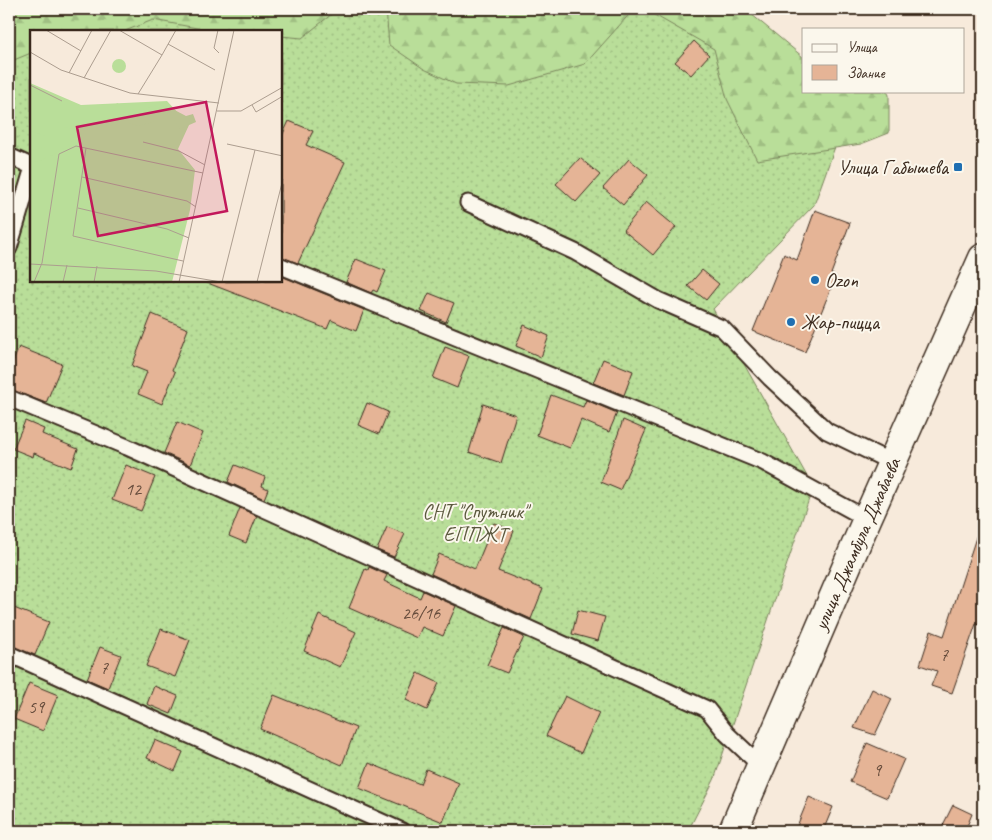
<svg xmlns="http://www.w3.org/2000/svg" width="992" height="840" font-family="Caveat,sans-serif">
  <defs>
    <pattern id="grass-dots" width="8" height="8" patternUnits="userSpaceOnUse" patternTransform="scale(1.25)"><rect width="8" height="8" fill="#b9de99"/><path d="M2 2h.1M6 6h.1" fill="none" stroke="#a0bf83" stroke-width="1.8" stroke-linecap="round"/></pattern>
    <pattern id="forest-firs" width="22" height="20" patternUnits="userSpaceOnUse" patternTransform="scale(1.25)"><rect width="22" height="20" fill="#b9de99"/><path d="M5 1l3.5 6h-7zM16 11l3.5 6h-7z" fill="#a0bf83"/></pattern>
  </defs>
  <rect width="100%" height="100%" fill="#f7eadb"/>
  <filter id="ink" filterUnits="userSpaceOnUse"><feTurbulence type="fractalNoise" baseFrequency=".02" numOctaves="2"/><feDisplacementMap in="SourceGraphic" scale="10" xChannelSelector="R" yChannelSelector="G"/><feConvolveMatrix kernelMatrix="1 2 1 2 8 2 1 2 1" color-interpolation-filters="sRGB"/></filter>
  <g filter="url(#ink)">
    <path fill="url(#grass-dots)" stroke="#7a845c" fill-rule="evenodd" d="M9 9H748L836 144 814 205 713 309 813 487 714 780 688 831H9ZM31 31H281V281H31Z"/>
    <path fill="url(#forest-firs)" stroke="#7a845c" d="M9 9H338L302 38 281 36V31L208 30 153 20 125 31H31V53L9 62Z
      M386 9H634L585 64 509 86 456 84 424 69 389 45Z
      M644 9H745L803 57V91H887L889 95V133L861 144 757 160 727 99 714 49Z"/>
    <path fill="#e5b496" stroke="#3b2a1e" d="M694 41 709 55 691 75 675 62Z
      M289 121 313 131 306 145 345 162 298 263 281 257V138Z
      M580 158 600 175 576 202 556 184Z
      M629 159 648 175 623 205 603 188Z
      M646 202 676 227 653 255 623 230Z
      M815 210 850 223 831 274 836 276 805 352 753 331 784 254 797 260Z
      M356 259 386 271 377 292 373 290 371 293 346 282Z
      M702 270 719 284 706 300 688 286Z
      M281 276 364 310 356 331 331 320 327 329 205 282 281 281Z
      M429 293 454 303 446 322 421 311Z
      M152 314 188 329 172 370 175 372 162 404 138 394 147 372 132 366Z
      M524 325 549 336 541 357 516 346Z
      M19 347 62 364 46 403 9 389V372Z
      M445 347 469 356 457 388 433 378Z
      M603 359 633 371 624 395 593 383Z
      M551 395 583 407 586 400 617 413 609 432 581 420 570 448 537 435Z
      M367 403 388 412 379 434 358 425Z
      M483 404 516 415 501 463 469 452Z
      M623 420 646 430 620 490 601 482Z
      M25 421 44 429 42 434 78 449 71 468 34 453 33 457 13 449Z
      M177 422 203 433 190 465 164 453Z
      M126 465 155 477 141 511 112 500Z
      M235 465 265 477 262 486 268 489 264 499 228 482Z
      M240 508 257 516 246 543 229 536Z
      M494 523 514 531 498 571 543 589 531 619 431 574 439 554 475 569Z
      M387 527 405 534 394 557 377 550Z
      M979 528 983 529V626L976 624 952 693 931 686 937 671 920 665 931 631 944 636Z
      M369 567 387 575 384 581 420 598 423 591 456 606 443 636 422 627 417 638 349 608 365 569 368 570Z
      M9 606 49 622 35 655 9 645Z
      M578 610 605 617 598 641 572 634Z
      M319 615 356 632 340 667 304 651Z
      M504 628 524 637 507 673 487 665Z
      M161 629 190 640 175 677 146 666Z
      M100 647 121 655 108 688 87 679Z
      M418 673 439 683 427 710 406 700Z
      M29 683 58 695 43 731 14 719Z
      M154 686 178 696 171 714 147 704Z
      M872 689 892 699 875 735 854 728Z
      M274 695 356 728 342 765 260 729Z
      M565 696 599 713 581 753 546 736Z
      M155 740 183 752 175 771 147 758Z
      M867 743 904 759 887 798 850 782Z
      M369 763 420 784 426 769 459 783 443 822 359 788Z
      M809 797 833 807 823 831H795Z
      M953 805 972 814 965 831H940Z"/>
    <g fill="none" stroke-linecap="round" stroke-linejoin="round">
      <g stroke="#3b2a1e" stroke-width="19">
        <path id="lane" d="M9 156 31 166
          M468 203 575 252 658 300 722 328 770 378 827 431 893 463
          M9 248 31 174
          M281 266 763 462 867 519
          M9 398 127 447 707 709 727 734 761 766
          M9 654 402 831"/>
      </g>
      <g stroke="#3b2a1e" stroke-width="31">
        <path id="secondary" d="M733 831 867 519 983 258"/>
      </g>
      <use href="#lane" stroke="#fbf7ec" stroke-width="15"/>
      <use href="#secondary" stroke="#fbf7ec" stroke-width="28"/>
    </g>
  </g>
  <g fill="#1f6fb2" stroke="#fbf7ec" stroke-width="2">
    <rect x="953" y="162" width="10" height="10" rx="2.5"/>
    <circle cx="815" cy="280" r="5"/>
    <circle cx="791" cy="322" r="5"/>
  </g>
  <g text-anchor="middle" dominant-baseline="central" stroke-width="4" stroke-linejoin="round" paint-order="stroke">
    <g font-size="18" fill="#664c3c">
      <text x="133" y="489">12</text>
      <text x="421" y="613">26/16</text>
      <text x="944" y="655">7</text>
      <text x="104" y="668">7</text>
      <text x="36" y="707">59</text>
      <text x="877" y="770">9</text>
    </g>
    <g font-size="20" fill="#3b2a1e" stroke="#fbf7ec" text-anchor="start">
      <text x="948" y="167" text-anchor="end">Улица Габышева</text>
      <text x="825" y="280">Ozon</text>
      <text x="801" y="322">Жар-пицца</text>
    </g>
    <g font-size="20" fill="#5a573d" stroke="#fbf7ec">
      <text x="475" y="511">СНТ "Спутник"<tspan x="475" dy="23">ЕППЖТ</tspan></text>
    </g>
    <g font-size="20" fill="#3b2a1e" stroke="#fbf7ec">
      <text transform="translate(857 544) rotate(-66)">улица Джамбула Джабаева</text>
    </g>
  </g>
  <g transform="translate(30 30)">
    <rect width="252" height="252" fill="#f7eadb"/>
    <path d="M0 53 51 75 137 71 159 95 148 119 165 140 160 180 142 252H0Z" fill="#b9de99"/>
    <path d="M87 73 96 79 112 80 126 75 129 78 137 76 156 86 163 84 166 92 150 99 141 85 130 82 125 91 109 96 99 93 97 87 103 86 105 83 103 81 87 94 57 100 29 122 7 132 0 131V121L15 117V106L1 101 0 83 11 93H15L21 87 33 97 44 99 77 91Z" fill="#b9de99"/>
    <path d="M82 36a7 7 0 1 1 14 0a7 7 0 1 1-14 0Z" fill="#b9de99"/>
    <path fill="none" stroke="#ac9d8f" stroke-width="1" d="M16 0 51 21M89 0 132 25 108 64M188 0 184 18 189 23M138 14 185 40M0 22 31 40 100 63 189 73M132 25 146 0M39 43 62 0M54 48 81 0M0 55 32 71M222 75 226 82 253 66M187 81H211L253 57M113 112 149 121 175 135M197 114 253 126M56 118 43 206 153 231M52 147 157 171 166 177M48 178 137 199 159 208M0 234 126 241 191 252M4 252 12 233 29 124 46 116 173 143M33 252 37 235M64 252 67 236M149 252 204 0M192 252 225 120M227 252 253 149"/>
    <path fill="#c2185b" fill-opacity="0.15" stroke="#c2185b" stroke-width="2.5" d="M176 72 197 181 68 206 47 97Z"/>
    <rect width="252" height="252" fill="none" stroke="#3b2a1e" stroke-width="2.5"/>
  </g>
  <rect width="992" height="840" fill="none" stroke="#fbf7ec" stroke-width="30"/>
  <rect x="15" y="15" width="962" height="810" fill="none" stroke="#3b2a1e" stroke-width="2" filter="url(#ink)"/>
  <rect x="802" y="28" width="162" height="65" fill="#fbf7ec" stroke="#aea59a"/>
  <rect x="812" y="44" width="25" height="8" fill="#fbf7ec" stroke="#aea59a"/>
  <text x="847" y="52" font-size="15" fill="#3b2a1e">Улица</text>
  <rect x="812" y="65" width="25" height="15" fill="#e5b496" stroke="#aea59a"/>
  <text x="847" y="78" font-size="15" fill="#3b2a1e">Здание</text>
</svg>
